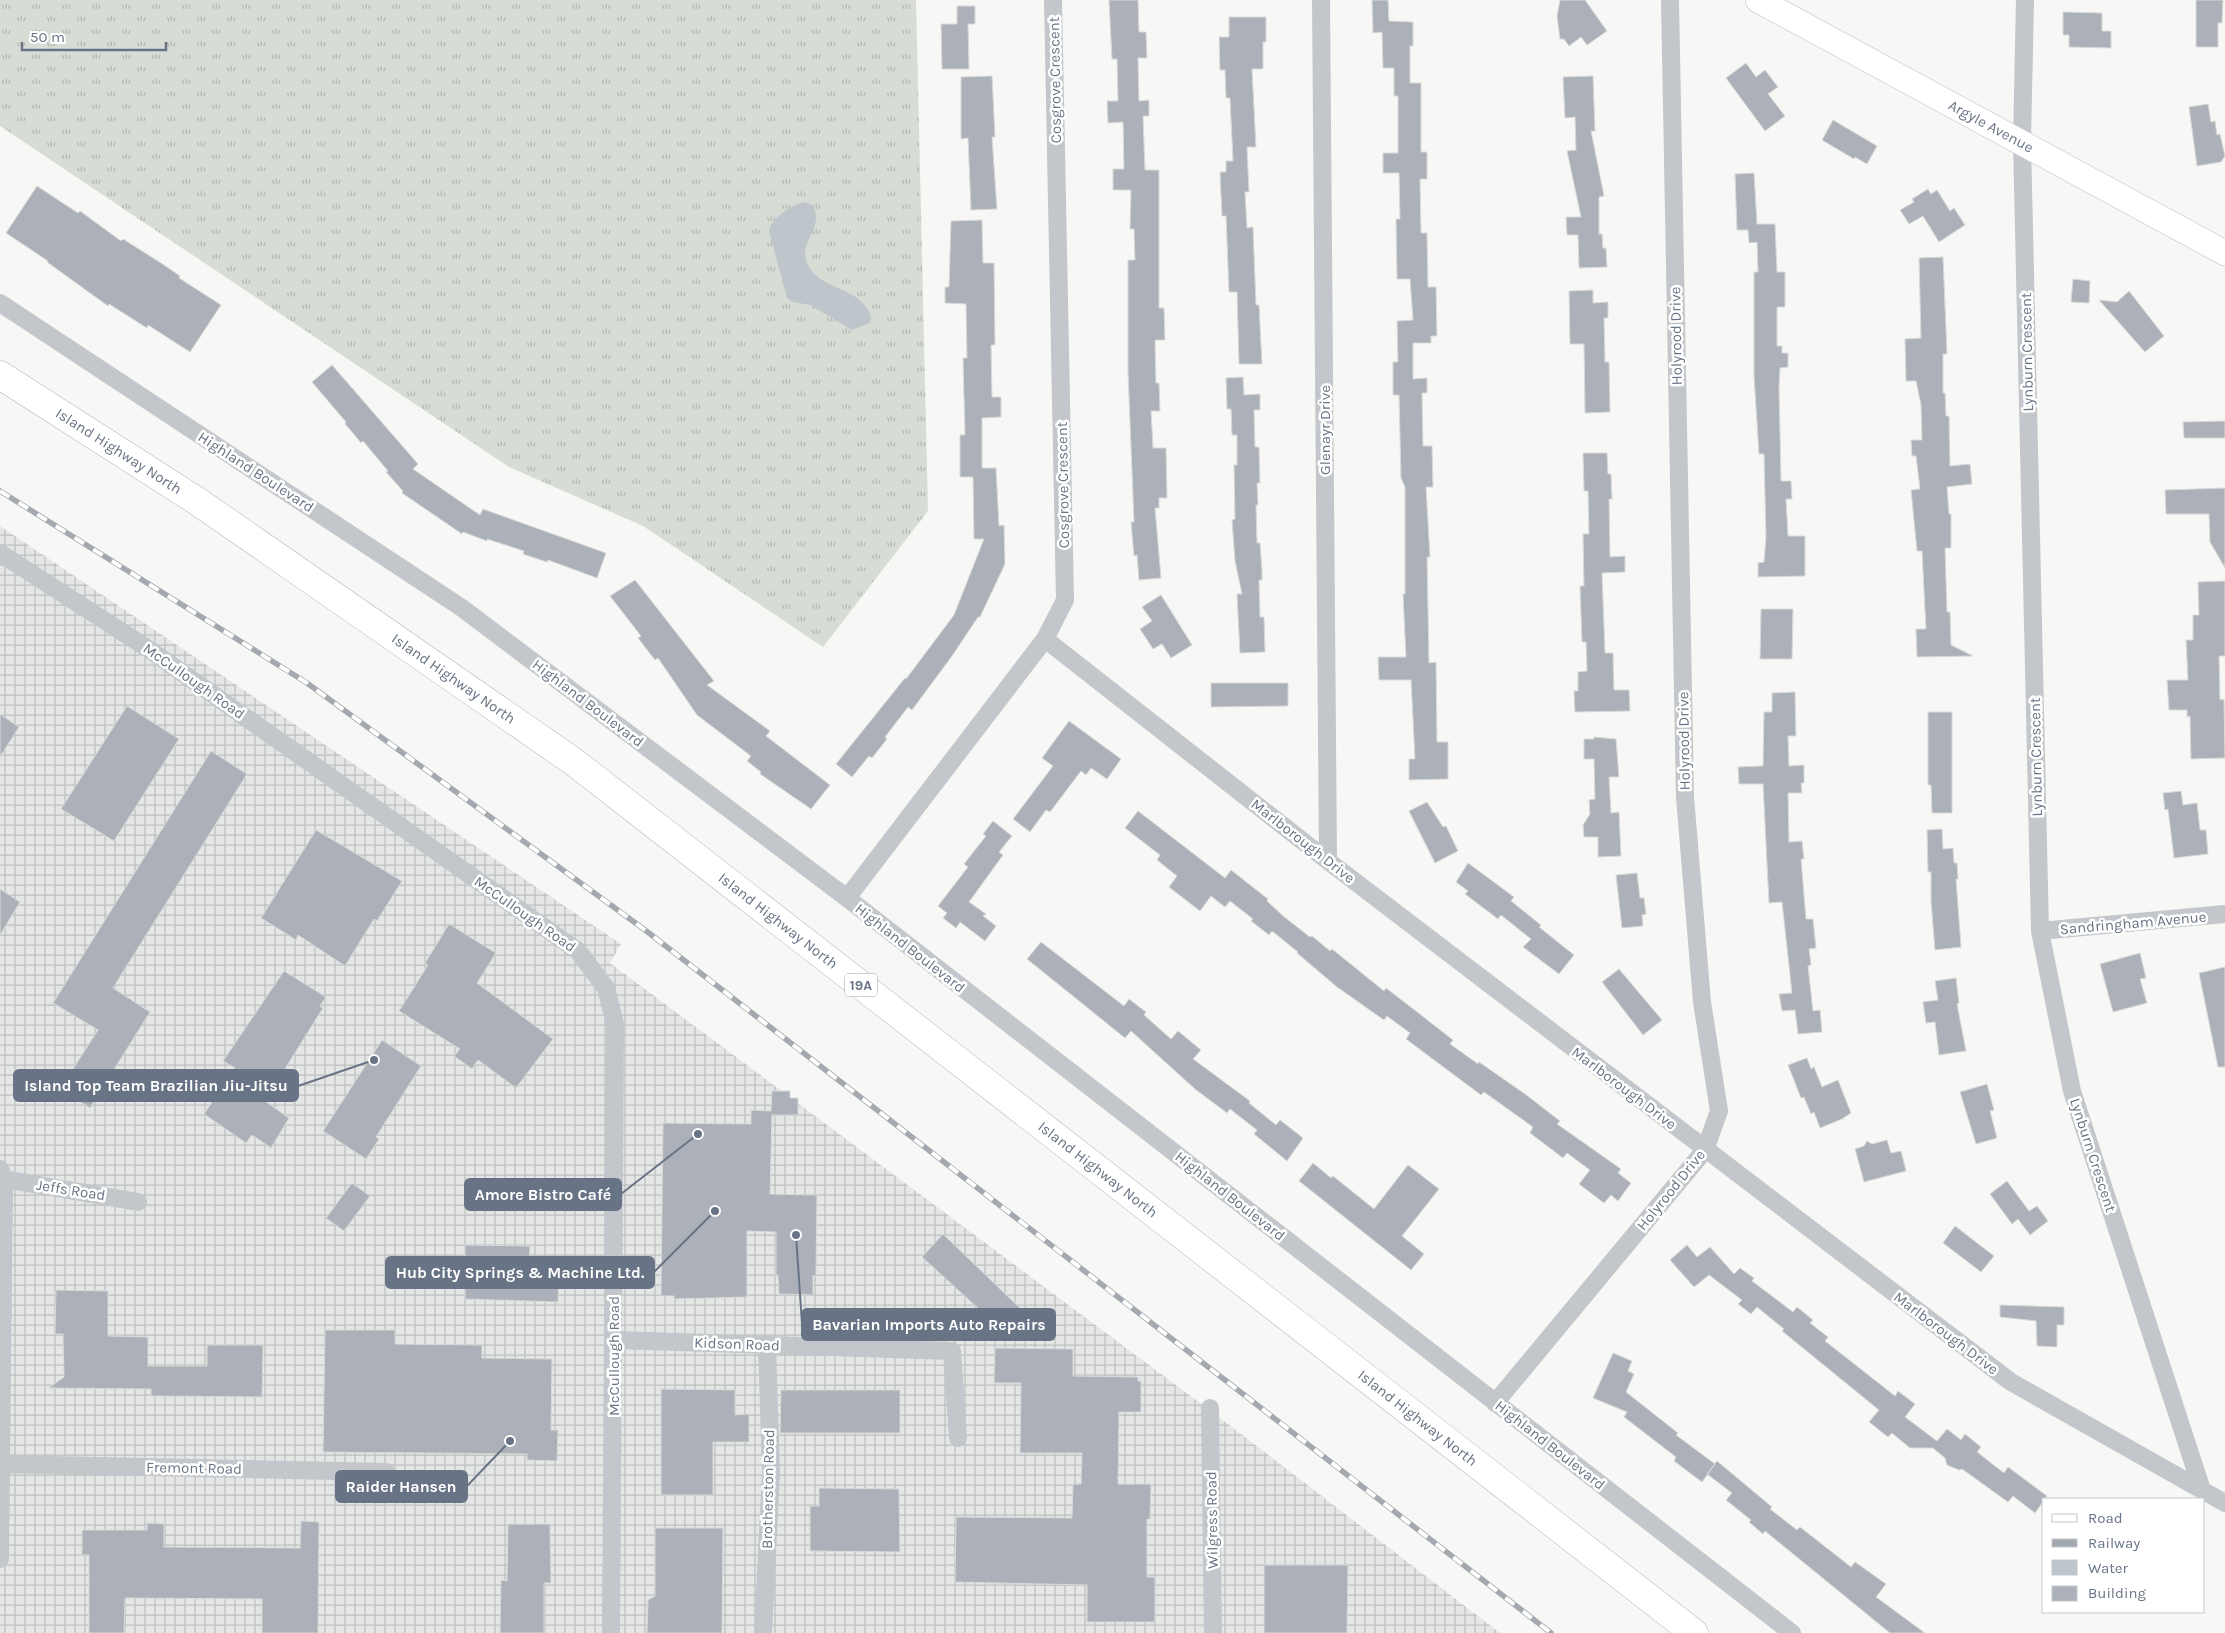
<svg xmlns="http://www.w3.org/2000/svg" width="2225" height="1633" font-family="Karla,sans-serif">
  <defs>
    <pattern id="industrial-grid" width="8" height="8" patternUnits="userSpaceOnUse" patternTransform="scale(1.25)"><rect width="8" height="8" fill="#e5e7e6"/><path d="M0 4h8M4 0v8" fill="none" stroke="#bdc0c0"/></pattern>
    <pattern id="grass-tufts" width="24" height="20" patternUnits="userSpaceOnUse" patternTransform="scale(1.25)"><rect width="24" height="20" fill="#d7ddd4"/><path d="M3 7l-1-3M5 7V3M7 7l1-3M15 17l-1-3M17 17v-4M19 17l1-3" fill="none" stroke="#b2b8b2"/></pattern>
  </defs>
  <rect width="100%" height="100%" fill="#f7f8f5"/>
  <path fill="url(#industrial-grid)" d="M0 526 621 944 610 963 1224 1421 1500 1633H0Z"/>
  <path fill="url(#grass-tufts)" d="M0 0H916L928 511 823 647 643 526 509 467 0 126Z"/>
  <path fill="#bec5cb" d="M805 202 812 205C827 230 794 241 809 267 824 292 861 286 871 317L870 323 852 330 810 305 793 302 787 298 769 231C771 218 793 204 805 202Z"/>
  <path fill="#acb1b9" stroke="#d9d9d7" d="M1109 0H1138L1139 32H1146L1147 58H1138L1139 101 1149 100V116H1143L1145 170H1159V308H1164L1165 340H1155L1156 383H1159L1160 411H1151L1153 448H1166L1167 498H1159V508H1155L1161 578 1139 580 1137 555 1134 556 1131 522H1134L1128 372V260H1135L1134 229H1130L1131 190H1113V169H1124L1123 122 1108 123 1107 101H1118L1117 59H1112Z
    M1372 0H1388L1389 21 1413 22V46H1410V83H1421V152H1427V179H1420L1421 233H1427L1428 287H1436L1437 336H1431V343H1413V379L1427 378V393H1422L1423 446H1432L1433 487H1426L1430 557H1427L1429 663 1436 662 1437 742H1448V779L1409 780V759H1415L1411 680H1379L1378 657H1406L1403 594H1405V487L1401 478 1399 395H1393V362H1398L1397 321 1413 320 1410 279H1397L1396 219H1400L1399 173H1383V153H1398V96H1394V68H1383L1382 32 1373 33Z
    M1560 0H1585L1607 31 1587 45 1581 37 1569 46 1564 39H1560L1557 16Z
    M2196 0H2223L2222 23H2218V47H2196Z
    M957 6H975V24H968L969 69H942L941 24H957Z
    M2063 12 2102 13V31H2111V48L2069 47V35H2063Z
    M1229 17H1266V42H1263V69H1252L1256 147H1247L1249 192H1245L1247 228 1253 227 1256 305H1259L1262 364H1239L1237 292H1229L1226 216H1222L1220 172H1226V161H1233L1230 98H1226L1225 70H1220L1219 37H1229Z
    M1746 63 1756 77 1765 70 1778 87 1768 94 1785 116 1765 131 1726 78Z
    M992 76 995 137H992L997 209 971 210 968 138 961 139V77Z
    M1593 76 1595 131H1591L1604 196 1599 197V234H1602L1603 248H1606L1607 267 1579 268 1578 235H1567L1566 217H1581L1567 151 1576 150 1575 117 1565 118 1563 77Z
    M2208 104 2211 122 2215 121 2217 135 2220 134 2225 156 2221 162 2197 166 2189 107Z
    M1833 120 1877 146 1867 164 1855 157 1854 159 1822 140Z
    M1754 173 1757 224H1775L1777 272H1785V307H1777V346H1782V353H1788V367L1780 368 1779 387 1781 481H1791L1792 499H1786L1788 536H1805V576L1758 577V563L1764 562 1766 537 1764 454H1759L1754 376V272H1758L1757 242 1749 243 1748 230H1737L1735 174Z
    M37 186 78 213 80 211 121 241 123 239 161 263 180 276 179 278 221 305 190 352 148 325 147 328 109 304 108 306 47 262 48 261 6 233Z
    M1928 189 1931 194 1937 190 1950 211 1954 208 1965 225 1939 242 1923 216 1909 224 1900 210 1914 202 1912 199Z
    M982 220 983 263H994L995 345H991L992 397H1001V417L982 418V468H996L999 526 1004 525 1005 564 980 617H978L952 656 912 710 908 707 885 737 887 739 872 758 869 756 852 777 836 764 905 678 906 679 954 615 984 539H974L973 477H960V435H965L963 358H967L966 304 945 303V287H949L951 221Z
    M1943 257 1947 354H1943V393H1945L1946 416H1949L1950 466 1970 464 1972 484 1947 487 1949 514H1951V548H1945L1947 612H1950L1951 645 1973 656 1917 657 1916 629H1926L1922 551H1917L1911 490 1920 489 1916 456H1912L1911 440H1922L1921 405 1916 381H1906L1905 339 1921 338 1919 258Z
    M2073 279 2090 281 2089 303 2071 302Z
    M1593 290V303L1608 302V318H1604L1605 362H1609L1610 412 1585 413 1584 344H1570L1569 291Z
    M2129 291 2164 336 2145 352 2099 300 2117 302Z
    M332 365 418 464 413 469 480 515 483 509 606 553 597 578 548 560 547 562 523 554 524 551 487 539V541L463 532 462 534 402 493 403 491 386 472 388 471 363 441 361 443 353 433 345 424 346 422 312 382Z
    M1243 377 1244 395 1260 394V410H1254L1255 447H1259L1260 483H1257L1258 505H1256L1257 543H1260L1262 571V580H1259L1260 617H1264L1265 652 1240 653 1237 594H1242L1235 561 1232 520 1235 519 1234 465H1237V435H1232L1231 409H1227L1226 378Z
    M2225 421V438H2184L2183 422Z
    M1583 453H1607L1608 474H1611L1612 499H1609L1610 557 1625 556V572L1602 573 1605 653H1613L1614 690H1629L1630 711 1575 712 1574 691H1578V672L1587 671 1586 642H1582L1580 586H1584L1583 534H1589L1588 491H1584Z
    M2225 488V568L2210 542 2209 514H2166L2165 490Z
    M635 580 714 681 707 685 770 731 766 736 830 785 811 809 760 774 761 772 747 761 751 756 697 715 658 658 655 660 638 638 641 636 610 596Z
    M2225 581V656H2219L2220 700 2224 699 2225 758 2191 759 2190 716 2187 717V710H2169L2167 680H2188L2186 640H2193V615H2199L2198 582Z
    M1161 595 1192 645 1171 658 1162 644 1153 649 1140 629 1152 621 1142 607Z
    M1761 609H1793L1792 659H1760Z
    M1211 683H1288V706L1211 707Z
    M1795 692 1796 736H1788L1789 766 1804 765V783H1801L1802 793H1788L1789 842 1802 841 1804 859H1801L1806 919H1813L1816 948 1809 949 1811 965 1808 966 1813 1011 1820 1010 1822 1032 1798 1034 1795 1010 1782 1011 1779 994 1792 993 1782 902 1769 903 1763 784H1739L1738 767 1763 766 1764 712H1772V693Z
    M127 706 179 739 114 841 61 809Z
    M1928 712H1952V813H1932L1931 785H1928Z
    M0 714 19 727 0 757Z
    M1069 721 1121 759 1107 779 1091 768 1086 775 1081 771 1050 812 1046 810 1030 832 1013 819 1053 766 1042 758Z
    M1594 737 1616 739 1619 777H1609L1611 813 1619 812 1621 856 1598 857V837H1584L1583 825 1590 814 1589 800 1595 799 1594 759H1584V739H1594Z
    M211 751 247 774 113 988 150 1012 90 1108 60 1089 98 1030 53 1003Z
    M2181 791 2183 805 2197 803 2200 830H2206L2208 854 2174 858 2168 809 2165 810 2163 793Z
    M1427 802 1443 827 1446 826 1458 851 1435 863 1409 811Z
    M1138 811 1225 878 1231 870 1268 899 1267 901 1283 916 1310 937 1312 936 1330 951 1332 949 1384 991 1386 988 1412 1008 1453 1040 1450 1044 1478 1064 1479 1062 1525 1094 1560 1121 1557 1124 1621 1169 1618 1173 1631 1183 1618 1201 1611 1195 1604 1203 1579 1184 1590 1170 1567 1153 1563 1158 1530 1133 1533 1127 1484 1092 1481 1095 1418 1048 1406 1039 1410 1033 1387 1016 1384 1020 1337 987 1297 953 1298 952 1272 931 1269 935 1251 921 1253 919 1230 901 1225 907 1211 896 1200 911 1169 887 1177 876 1157 860 1160 855 1125 828Z
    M993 821 1012 836 999 852 1003 855 969 902 986 914 983 916 996 926 985 941 960 922 956 928 943 918 947 913 938 906 968 867 964 864 986 836 983 834Z
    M1942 829 1943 849 1953 848 1954 863H1957L1958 879H1956L1961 947 1935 950 1931 901V872H1928L1927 830Z
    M316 830 402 881 377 921 374 919 345 966 298 935 296 940 261 918Z
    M1468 863 1514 897 1511 901 1541 925 1539 927 1574 955 1559 974 1523 947 1531 939 1501 915 1498 919 1465 894 1468 891 1456 882Z
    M1637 873 1640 898H1644L1646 914 1642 915 1643 926 1622 928 1616 875Z
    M0 889 20 902 0 935Z
    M449 924 496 953 477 983 553 1039 516 1088 478 1060 472 1069 454 1056 460 1049 399 1011 428 965 425 963Z
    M1041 942 1124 1006 1129 999 1146 1012 1144 1015 1171 1039 1178 1031 1201 1050 1193 1059 1250 1101 1249 1103 1276 1125 1280 1120 1303 1138 1287 1161 1254 1134 1257 1130 1230 1109 1227 1113 1195 1089 1131 1031 1125 1038 1027 959Z
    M2140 953 2146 978 2140 979 2147 1003 2113 1012 2100 964Z
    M2225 967V1067H2218L2199 973Z
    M1619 969 1662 1020 1643 1035 1602 982Z
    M284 971 326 997 320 1006 323 1008 265 1101 289 1118 271 1148 252 1135 246 1143 204 1114 235 1068 223 1061Z
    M1956 978 1959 1003 1957 1004 1966 1051 1939 1055 1935 1022 1926 1023 1923 1002 1938 1000 1935 981Z
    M382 1040 421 1066 376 1137 379 1139 366 1159 323 1131Z
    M1807 1058 1811 1069 1814 1067 1822 1087 1838 1080 1851 1113 1842 1119 1820 1128 1814 1112 1811 1114 1804 1097 1801 1098 1788 1065Z
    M1987 1084 1994 1110 1990 1111 1991 1115 1997 1138 1976 1144 1960 1092Z
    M772 1091H790V1098H798V1115H772L770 1194 817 1195 816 1277 813 1275V1295L779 1294 778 1275 776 1276V1232L747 1231V1297L674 1299V1296H661L663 1123 751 1124V1110L771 1111Z
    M1887 1140 1891 1153 1901 1151 1906 1171 1864 1182 1855 1149 1864 1146 1867 1141 1872 1144Z
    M1313 1163 1331 1178 1333 1176 1374 1209 1408 1165 1439 1189 1402 1236 1424 1254 1411 1270 1299 1181Z
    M2007 1181 2029 1211 2037 1206 2048 1221 2030 1235 2018 1219 2012 1224 1990 1194Z
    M352 1183 370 1196 344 1231 326 1218Z
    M1955 1226 1994 1256 1981 1272 1943 1243Z
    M943 1234 1022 1310 1003 1331 922 1257Z
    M465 1245 530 1246 529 1265H559L558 1302 465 1299Z
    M1687 1245 1697 1257 1710 1247 1734 1274 1740 1268 1754 1278 1752 1281 1793 1312 1797 1307 1813 1320 1810 1323 1828 1337 1825 1341 1895 1396 1898 1391 1915 1404 1905 1417 1937 1441 1947 1429 1961 1440 1965 1434 1981 1447 1977 1452 2004 1473 2008 1467 2047 1496 2035 1513 2013 1496 2008 1502 1962 1469 1959 1470 1947 1465 1945 1458 1933 1448H1910L1892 1433 1888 1437 1869 1422 1879 1410 1782 1331 1784 1329 1757 1307 1751 1314 1738 1304 1742 1300 1709 1275 1694 1287 1670 1260Z
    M56 1290 108 1291V1336L148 1337V1366H207V1345H263L262 1397 151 1396V1389L49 1388 64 1377 63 1334H55Z
    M2000 1305 2064 1307V1325H2057V1347L2037 1346 2036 1321 2000 1317Z
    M325 1330H395V1344L482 1345V1358L552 1359 551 1430H558L557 1461 527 1460V1454L323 1452Z
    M995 1348 1073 1349V1376L1138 1377V1381H1141V1412H1119L1118 1484H1151L1150 1519H1147V1577H1155V1622H1087V1585L955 1582 956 1517 1072 1518 1073 1484H1081L1082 1453H1020L1021 1383H994Z
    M1613 1353 1632 1361 1628 1371 1634 1374 1626 1392 1678 1433 1676 1435 1715 1464 1702 1482 1674 1461 1676 1457 1624 1417 1627 1412 1593 1398Z
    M661 1389 735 1390V1415L749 1414V1442H713V1495H661Z
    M781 1390H900V1433H780Z
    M1717 1461 1772 1507 1770 1509 1797 1530 1800 1527 1851 1567 1855 1562 1886 1584 1876 1597 1925 1633H1890L1765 1531 1763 1534 1749 1522 1751 1520 1726 1500 1732 1493 1707 1474Z
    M819 1488 899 1489 900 1552 810 1551V1506H819Z
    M301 1521 319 1522 318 1633H262V1599L125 1598 124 1633H89V1555H82V1530H147V1523L164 1524V1547L300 1548Z
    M508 1524H550L551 1583H544V1633H500L501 1580 507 1581Z
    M655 1528H723L722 1633H647L648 1600 655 1596Z
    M1264 1565H1348L1347 1633H1264Z"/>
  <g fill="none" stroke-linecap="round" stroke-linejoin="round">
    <g stroke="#b6b9bf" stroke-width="26">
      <g id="secondary">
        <path id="s1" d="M1758 0 2225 253"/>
      </g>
    </g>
    <g stroke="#b4b8bc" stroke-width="29">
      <g id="primary">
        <path id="s2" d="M0 375 197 501 574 762 1694 1633"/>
      </g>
    </g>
    <path stroke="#c3c6ca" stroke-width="18" d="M1321 0 1328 861
      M2025 0 2022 142 2040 931 2072 1091 2202 1490
      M0 303 462 608 847 898 1792 1633
      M0 553 147 648 578 951 606 988 615 1024 611 1633
      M1045 639 1328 861 2011 1382 2225 1503
      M847 898 1045 639 1065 600 1053 0
      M2040 931 2225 914
      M0 1169 4 1179 0 1559
      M4 1179 138 1202
      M615 1340 952 1351 958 1438
      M1495 1403 1705 1150 1719 1111 1702 1002 1685 797 1670 0
      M1210 1408 1213 1633
      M1 1464 386 1472
      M763 1633 771 1473 767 1345"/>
    <use href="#secondary" stroke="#fff" stroke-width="25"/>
    <use href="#primary" stroke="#fff" stroke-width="28"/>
    <g stroke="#a4a9af" stroke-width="5.5">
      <path id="rail" d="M0 491 307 683 645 930 1551 1633"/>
    </g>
    <use href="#rail" stroke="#fff" stroke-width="4" stroke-dasharray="11" stroke-linecap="butt"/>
  </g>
  <g text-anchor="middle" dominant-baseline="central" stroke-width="5" stroke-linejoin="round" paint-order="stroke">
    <rect fill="#fff" stroke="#959eaa" stroke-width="1" x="845" y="973.5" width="32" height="23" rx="4"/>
    <g font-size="14" font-weight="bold" fill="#687485">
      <text x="861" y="985">19A</text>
    </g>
    <g font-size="15" fill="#687485" stroke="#fff">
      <text transform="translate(1055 80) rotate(-91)">Cosgrove Crescent</text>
      <text stroke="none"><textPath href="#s1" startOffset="265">Argyle Avenue</textPath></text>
      <text transform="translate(1676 336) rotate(-91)">Holyrood Drive</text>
      <text transform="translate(2027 352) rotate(-91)">Lynburn Crescent</text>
      <text transform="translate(1325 430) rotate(-90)">Glenayr Drive</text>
      <text stroke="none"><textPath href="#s2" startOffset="141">Island Highway North</textPath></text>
      <text transform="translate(256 472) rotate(33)">Highland Boulevard</text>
      <text transform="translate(1063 485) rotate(-91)">Cosgrove Crescent</text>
      <text stroke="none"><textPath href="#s2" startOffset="546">Island Highway North</textPath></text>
      <text transform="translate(194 681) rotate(35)">McCullough Road</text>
      <text transform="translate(588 703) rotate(37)">Highland Boulevard</text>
      <text transform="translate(1684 741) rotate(-91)">Holyrood Drive</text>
      <text transform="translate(2036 757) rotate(-91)">Lynburn Crescent</text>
      <text transform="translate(1303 841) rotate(38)">Marlborough Drive</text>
      <text transform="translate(525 914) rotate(35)">McCullough Road</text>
      <text stroke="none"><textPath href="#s2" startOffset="951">Island Highway North</textPath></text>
      <text transform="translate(2133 923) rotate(-5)">Sandringham Avenue</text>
      <text transform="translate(910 948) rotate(38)">Highland Boulevard</text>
      <text transform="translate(1624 1088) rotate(37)">Marlborough Drive</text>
      <text transform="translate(2093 1155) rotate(72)">Lynburn Crescent</text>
      <text stroke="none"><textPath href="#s2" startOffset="1356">Island Highway North</textPath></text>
      <text transform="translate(71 1190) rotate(9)">Jeffs Road</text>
      <text transform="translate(1671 1190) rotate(-51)">Holyrood Drive</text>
      <text transform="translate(1230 1196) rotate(38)">Highland Boulevard</text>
      <text transform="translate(1946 1333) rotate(37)">Marlborough Drive</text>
      <text transform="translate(737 1344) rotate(2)">Kidson Road</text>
      <text transform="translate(614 1356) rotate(-90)">McCullough Road</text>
      <text stroke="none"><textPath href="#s2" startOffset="1761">Island Highway North</textPath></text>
      <text transform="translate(1550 1445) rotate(38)">Highland Boulevard</text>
      <text transform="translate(194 1468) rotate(1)">Fremont Road</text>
      <text transform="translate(768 1489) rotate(-89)">Brotherston Road</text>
      <text transform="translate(1212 1520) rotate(-91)">Wilgress Road</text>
    </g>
  </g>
  <path fill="none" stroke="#687485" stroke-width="2" d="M374 1060L298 1086M698 1134L621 1194M715 1211L654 1272M796 1235L802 1324M510 1441L467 1486"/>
  <g fill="#687485" stroke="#fff" stroke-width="2">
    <circle cx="374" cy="1060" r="5"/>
    <circle cx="698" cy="1134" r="5"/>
    <circle cx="715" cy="1211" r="5"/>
    <circle cx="796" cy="1235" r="5"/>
    <circle cx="510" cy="1441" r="5"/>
  </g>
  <g fill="#687485" stroke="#687485" stroke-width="2">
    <rect x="14" y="1070" width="284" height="31" rx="5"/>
    <rect x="465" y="1179" width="156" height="31" rx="5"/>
    <rect x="386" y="1257" width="268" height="31" rx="5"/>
    <rect x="802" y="1309" width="253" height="31" rx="5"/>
    <rect x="336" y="1471" width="131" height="31" rx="5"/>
  </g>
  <g font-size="16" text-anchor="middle" font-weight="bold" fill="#fff">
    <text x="156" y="1091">Island Top Team Brazilian Jiu-Jitsu</text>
    <text x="543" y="1200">Amore Bistro Café</text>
    <text x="520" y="1278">Hub City Springs &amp; Machine Ltd.</text>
    <text x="929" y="1330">Bavarian Imports Auto Repairs</text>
    <text x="401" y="1492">Raider Hansen</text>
  </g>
  <rect x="2042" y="1498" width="162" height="115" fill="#ffffff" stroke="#c3c7ce"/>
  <rect x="2052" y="1514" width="25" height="8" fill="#ffffff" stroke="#c3c7ce"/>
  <text x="2088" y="1523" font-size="15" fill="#687485">Road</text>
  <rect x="2052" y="1539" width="25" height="8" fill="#a4a9af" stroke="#c3c7ce"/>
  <text x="2088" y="1548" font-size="15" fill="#687485">Railway</text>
  <rect x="2052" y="1560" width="25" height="15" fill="#bec5cb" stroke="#c3c7ce"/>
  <text x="2088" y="1573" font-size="15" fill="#687485">Water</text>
  <rect x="2052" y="1586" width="25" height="15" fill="#acb1b9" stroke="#c3c7ce"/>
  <text x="2088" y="1598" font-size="15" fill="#687485">Building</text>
  <path d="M22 42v8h144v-8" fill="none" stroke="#687485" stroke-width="2.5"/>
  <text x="30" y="42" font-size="15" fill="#687485" stroke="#ffffff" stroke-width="4" paint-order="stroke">50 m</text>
</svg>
